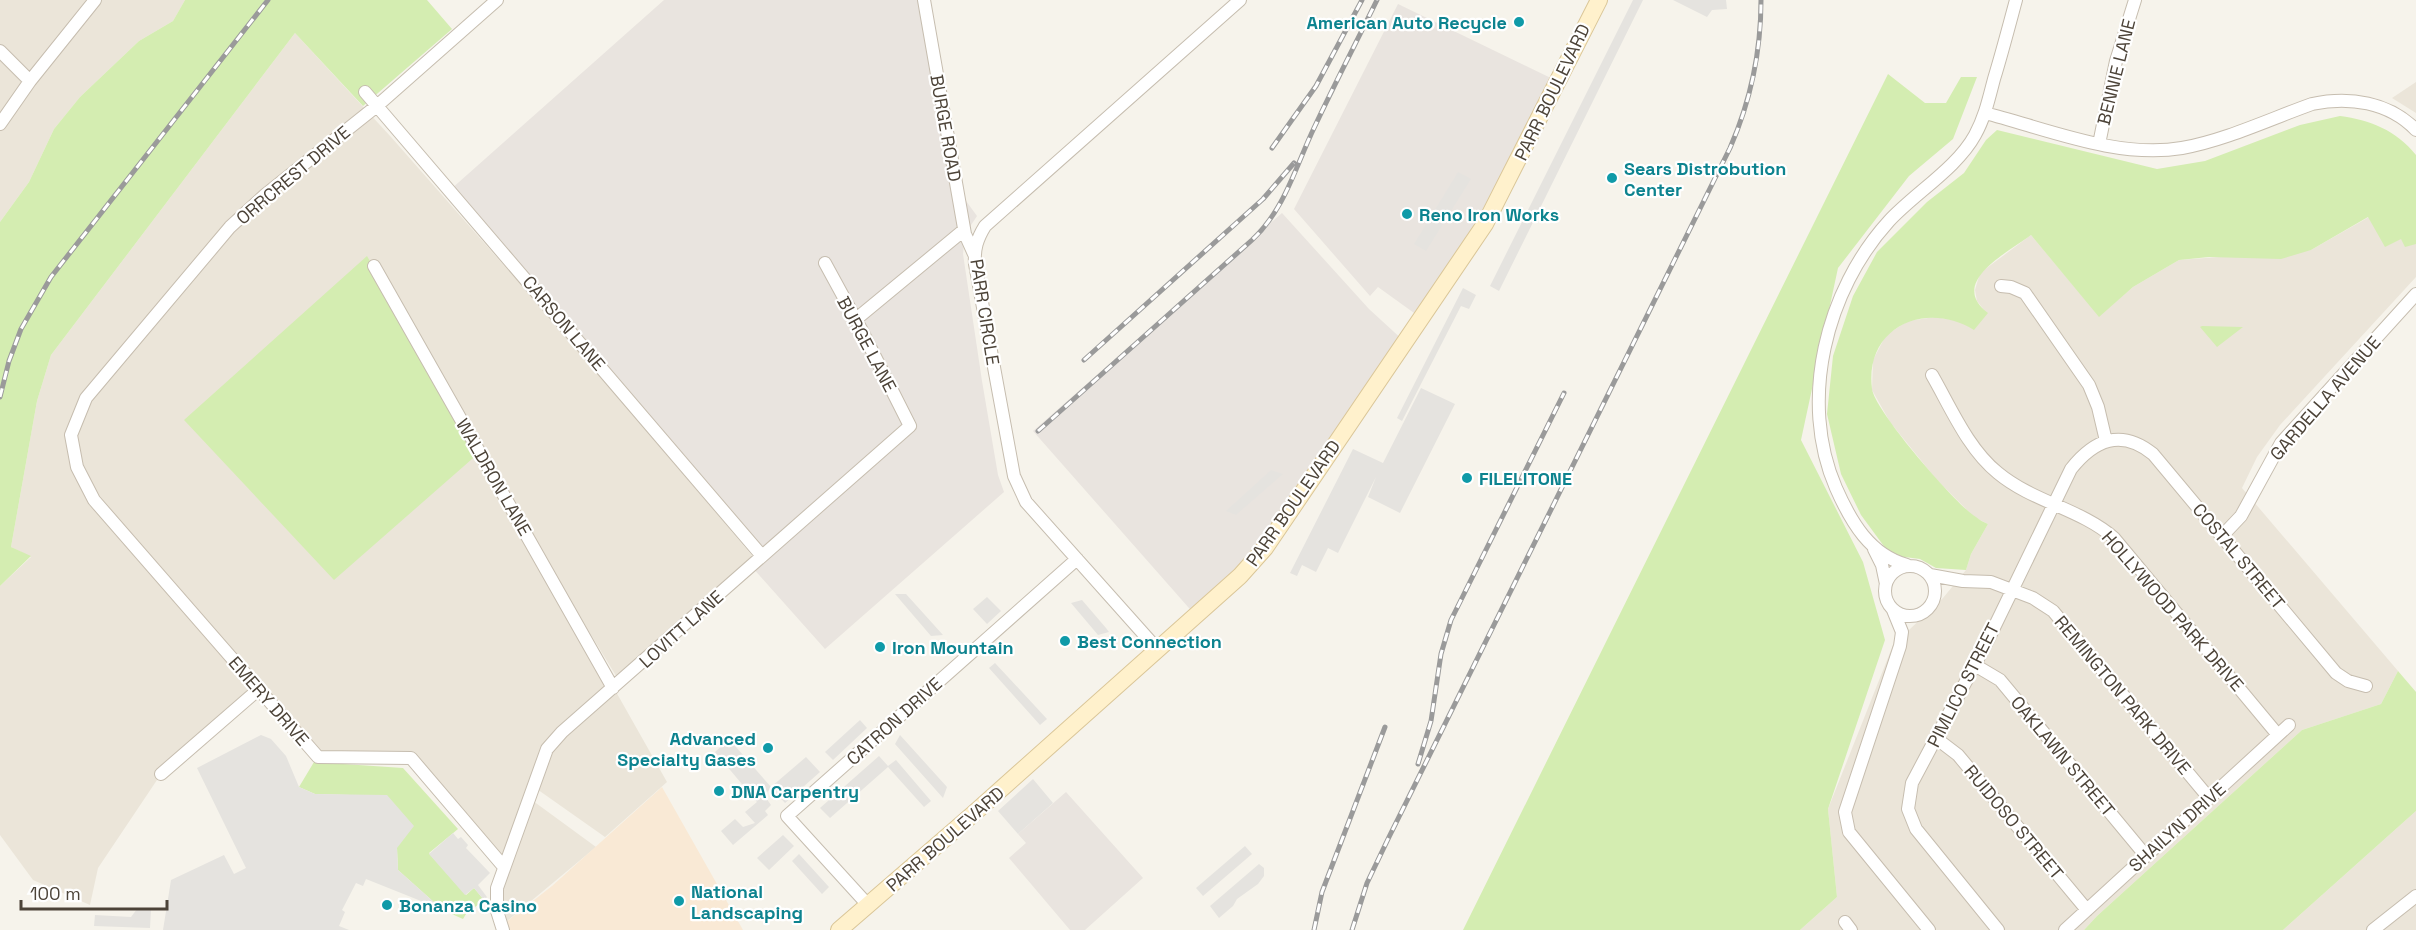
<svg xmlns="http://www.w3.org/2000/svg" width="2416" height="930" font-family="'Space Grotesk',sans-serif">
  <rect width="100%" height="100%" fill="#f6f3eb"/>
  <path fill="#ebe5d9" d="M0 0H185L173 21 139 41 80 97 54 129 29 182 0 222Z
    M295 33 391 137 596 370 754 558 618 679 494 476 667 782 605 837 534 787 529 798 596 847 501 926 504 868 411 758 318 757 259 689 161 774 98 868 90 905 33 880 0 835V586L31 557 11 547 37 401 51 355Z
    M2416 82V113L2392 98Z
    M2369 217 2401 239 2416 244V277L2280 425 2257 457 2242 488 2398 671 2381 704 2302 730 2097 916 2084 930H1800L1837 897 1828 809 1893 645 1943 598 1966 570 1971 554 1988 524 1974 517 1936 479 1890 422 1872 390 1873 360 1886 335 1908 321 1935 317 1960 321 1984 310 1977 301 1975 290 1980 273 2031 235 2099 316 2133 287 2179 260 2311 250Z
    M2416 811V930H2283Z"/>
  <path fill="#f9e9d5" d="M662 787 743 930H506L501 926 552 886Z"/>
  <path fill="#e9e4df" d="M664 0H930L961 194 977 216 965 234 963 254 982 381 998 475 1004 492 825 649 751 566 762 556 450 190Z
    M1398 4 1557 81 1499 200 1421 318 1378 287 1370 296 1294 209Z
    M1282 213 1369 309 1405 342 1265 548 1196 616 1033 431Z
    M1066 792 1143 878 1085 930H1070L1009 858 1026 843 1018 834Z"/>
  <path fill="#d4edb1" d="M185 0H427L452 29 363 106 295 33 51 355 37 401 11 547 31 556 0 586V222L29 182 54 129 80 97 139 41 173 21Z
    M1888 74 1925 103H1946L1961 77H1977L1953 139 1909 176 1838 268 1801 440 1863 562 1885 640 1828 809 1837 897 1800 930H1463Z
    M2340 116C2370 120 2396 130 2416 155V244L2405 247 2401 239 2385 247 2368 217 2311 250 2281 259 2209 257 2179 260 2133 287 2099 317 2031 235C2009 252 1947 282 1988 313L1974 330C1926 300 1864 327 1872 389 1875 411 1955 504 1976 517 1979 520 1984 522 1988 524L1971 554 1966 570 1936 568 1920 559 1897 556 1886 549 1861 515 1841 474 1827 414 1833 356 1853 296 1877 252 1927 202 1964 173 1986 140 1997 130 2157 169 2205 161 2300 125Z
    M367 256 480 452 334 580 184 420Z
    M2202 326 2243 327 2217 347 2200 327Z
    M2398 671 2416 692V811L2283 930H2084L2097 916 2302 730 2381 704Z
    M314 762 403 768 458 829 429 853 466 895 474 888 484 900 466 914 463 919 436 907V904L398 870 397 848 387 796 315 794 299 787Z"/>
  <path fill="#e5e3df" d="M1633 0H1643L1499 291 1490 286Z
    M1673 0H1726L1727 9 1712 10 1707 17Z
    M1458 172 1471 179 1426 251 1414 244Z
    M1463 288 1476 295 1469 309 1461 306 1402 421 1397 418Z
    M1421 388 1455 404 1400 513 1368 497 1376 477 1338 553 1328 548 1316 572 1302 565 1297 576 1290 573 1353 449 1383 463Z
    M1271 470 1283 474 1236 515 1226 511Z
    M895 594H906L943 635 931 636Z
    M987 597 1001 611 987 624 973 609Z
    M1082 600 1106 628 1109 632 1098 635 1071 603Z
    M995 663 1047 719 1040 725 989 668Z
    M860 720 867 728 833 760 825 752Z
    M261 735 271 739 286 756 299 787 315 794 387 795 414 826 397 848 398 870 436 904V907L366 879 363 886 356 883 342 910 345 912 339 926 349 930H163L171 880 224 855 234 874 246 868 197 768Z
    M900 735 947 787 943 798 895 744Z
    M729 739 771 787 806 757 820 772 785 803 771 788 764 795 771 805 765 811 768 815 733 845 721 831 735 819 743 827 755 823 745 812 757 802 715 752Z
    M879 756 888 766 896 760 931 801 924 807 888 767 830 818 820 808Z
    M1033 779 1053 803 1018 834 998 811Z
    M453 833 458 839 461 837 468 845 466 848 490 873 478 885 487 897 484 900 474 888 465 895 429 854Z
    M783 835 794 846 769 870 757 858Z
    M1245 846 1252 854 1203 896 1196 888Z
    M799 854 829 887 822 894 792 861Z
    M1259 864 1264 868V876L1258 884 1237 899 1233 906 1219 918 1210 906Z
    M137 909H151L150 928 94 926 95 915 131 917Z"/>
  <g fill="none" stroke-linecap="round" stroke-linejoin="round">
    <g stroke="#c6bdaf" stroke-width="14">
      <path id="minor" d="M497 0 378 105 265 195 230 227 86 398 71 435 77 467 94 500 318 757 411 758 504 867
        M924 0 965 234 974 254
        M0 51 30 81
        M365 92 762 556
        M1985 113C2047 129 2118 159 2182 148 2226 140 2270 119 2312 104 2349 96 2389 102 2416 130
        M0 124 30 81 95 0
        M2099 144 2116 61 2135 0
        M374 266 613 688
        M2001 286 2011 287 2025 293 2089 385 2098 407 2106 441
        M855 320 964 230
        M1932 375C1951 408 1968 449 1998 473 2033 502 2081 509 2114 538L2278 735
        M2222 536 2241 516 2281 443 2416 294
        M1874 549 1882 565 1886 584
        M1907 565C1870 555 1851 522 1836 488 1798 401 1826 290 1889 221 1915 193 1957 168 1975 135 1985 117 1989 98 1994 79 2002 53 2009 26 2016 0
        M1885 591a25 25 0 1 1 50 0a25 25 0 1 1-50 0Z
        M1930 575 1963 581 1991 582 2033 598 2053 611 2209 798
        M1893 610 1902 632 1900 646 1845 812 1849 832 1929 930
        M1158 650 1026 502 1014 476 975 264C974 249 977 239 985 226L1240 0
        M1973 664 2000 680 2146 856
        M1937 739 1958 755 2087 910
        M161 774 259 689
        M868 905 787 816 1077 559
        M1845 922 1851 930
        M503 930 497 911V888L547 749 562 732 910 426 861 329 825 263
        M1998 930 1916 829 1908 809 1912 783 1989 638 2071 469C2094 440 2121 428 2153 454L2336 673 2348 681 2366 686
        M2065 930 2289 725
        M2373 930 2416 896"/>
    </g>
    <g stroke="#dac698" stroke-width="18">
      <path id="secondary" d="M839 930 972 815 1240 576 1265 548 1485 224 1599 0"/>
    </g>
    <use href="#minor" stroke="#fff" stroke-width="12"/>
    <use href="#secondary" stroke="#fff1cc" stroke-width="16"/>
    <g stroke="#9a9a9a" stroke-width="5">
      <path id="rail" d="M1272 148 1316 86 1362 0
        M1084 360 1263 199 1294 163
        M0 397 9 361 21 329 51 277 268 0
        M1038 431 1252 240C1285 209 1295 168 1314 128 1334 85 1356 43 1377 0
        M1418 764 1431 721 1441 654 1451 620 1564 393
        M1314 930 1322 892 1385 727
        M1352 930 1367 883 1389 837 1730 148C1751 100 1761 52 1761 0"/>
    </g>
    <use href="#rail" stroke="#fff" stroke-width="3" stroke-dasharray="9" stroke-linecap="butt"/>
  </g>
  <g fill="#0f9aa8" stroke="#fff" stroke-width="2">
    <circle cx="1519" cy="22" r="6"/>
    <circle cx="1612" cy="178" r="6"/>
    <circle cx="1407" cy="214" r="6"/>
    <circle cx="1467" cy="478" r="6"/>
    <circle cx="1065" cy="641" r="6"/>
    <circle cx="880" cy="647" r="6"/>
    <circle cx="768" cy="748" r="6"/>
    <circle cx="719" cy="791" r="6"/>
    <circle cx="679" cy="901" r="6"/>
    <circle cx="387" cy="905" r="6"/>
  </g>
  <g text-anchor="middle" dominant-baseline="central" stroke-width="4.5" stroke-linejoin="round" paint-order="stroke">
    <g font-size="18" font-weight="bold" fill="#0d838f" stroke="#fff" text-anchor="start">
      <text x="1507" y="22" text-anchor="end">American Auto Recycle</text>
      <text x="1624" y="168">Sears Distrobution<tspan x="1624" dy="21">Center</tspan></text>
      <text x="1419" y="214">Reno Iron Works</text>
      <text x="1479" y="478">FILELITONE</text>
      <text x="1077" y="641">Best Connection</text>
      <text x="892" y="647">Iron Mountain</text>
      <text x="756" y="738" text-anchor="end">Advanced<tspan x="756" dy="21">Specialty Gases</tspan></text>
      <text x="731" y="791">DNA Carpentry</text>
      <text x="691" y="891">National<tspan x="691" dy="21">Landscaping</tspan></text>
      <text x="399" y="905">Bonanza Casino</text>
    </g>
    <g font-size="18" fill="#4c4338" stroke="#fff">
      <text transform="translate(2116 72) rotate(-76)">BENNIE LANE</text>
      <text transform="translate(1552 92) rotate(-64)">PARR BOULEVARD</text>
      <text transform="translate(946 128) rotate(80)">BURGE ROAD</text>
      <text transform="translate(293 175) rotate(-40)">ORRCREST DRIVE</text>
      <text transform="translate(985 312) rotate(81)">PARR CIRCLE</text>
      <text transform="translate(564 323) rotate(50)">CARSON LANE</text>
      <text transform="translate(867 344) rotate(62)">BURGE LANE</text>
      <text transform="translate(2325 398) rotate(-49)">GARDELLA AVENUE</text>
      <text transform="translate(494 477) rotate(60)">WALDRON LANE</text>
      <text transform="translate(1293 503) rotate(-55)">PARR BOULEVARD</text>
      <text transform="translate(2239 556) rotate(50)">COSTAL STREET</text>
      <text transform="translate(2173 611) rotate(49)">HOLLYWOOD PARK DRIVE</text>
      <text transform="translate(681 629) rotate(-42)">LOVITT LANE</text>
      <text transform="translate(1963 685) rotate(-63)">PIMLICO STREET</text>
      <text transform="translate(2123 695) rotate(50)">REMINGTON PARK DRIVE</text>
      <text transform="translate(269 701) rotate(49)">EMERY DRIVE</text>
      <text transform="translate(894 721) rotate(-42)">CATRON DRIVE</text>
      <text transform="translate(2063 756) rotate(50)">OAKLAWN STREET</text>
      <text transform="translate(2014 822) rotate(50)">RUIDOSO STREET</text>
      <text transform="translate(2177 827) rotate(-42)">SHAILYN DRIVE</text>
      <text transform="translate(945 839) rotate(-41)">PARR BOULEVARD</text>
    </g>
  </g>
  <path d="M21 900v9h146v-9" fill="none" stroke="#4c4338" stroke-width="3"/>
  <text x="30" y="900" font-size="18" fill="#4c4338" stroke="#ffffff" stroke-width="4.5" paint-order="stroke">100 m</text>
</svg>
